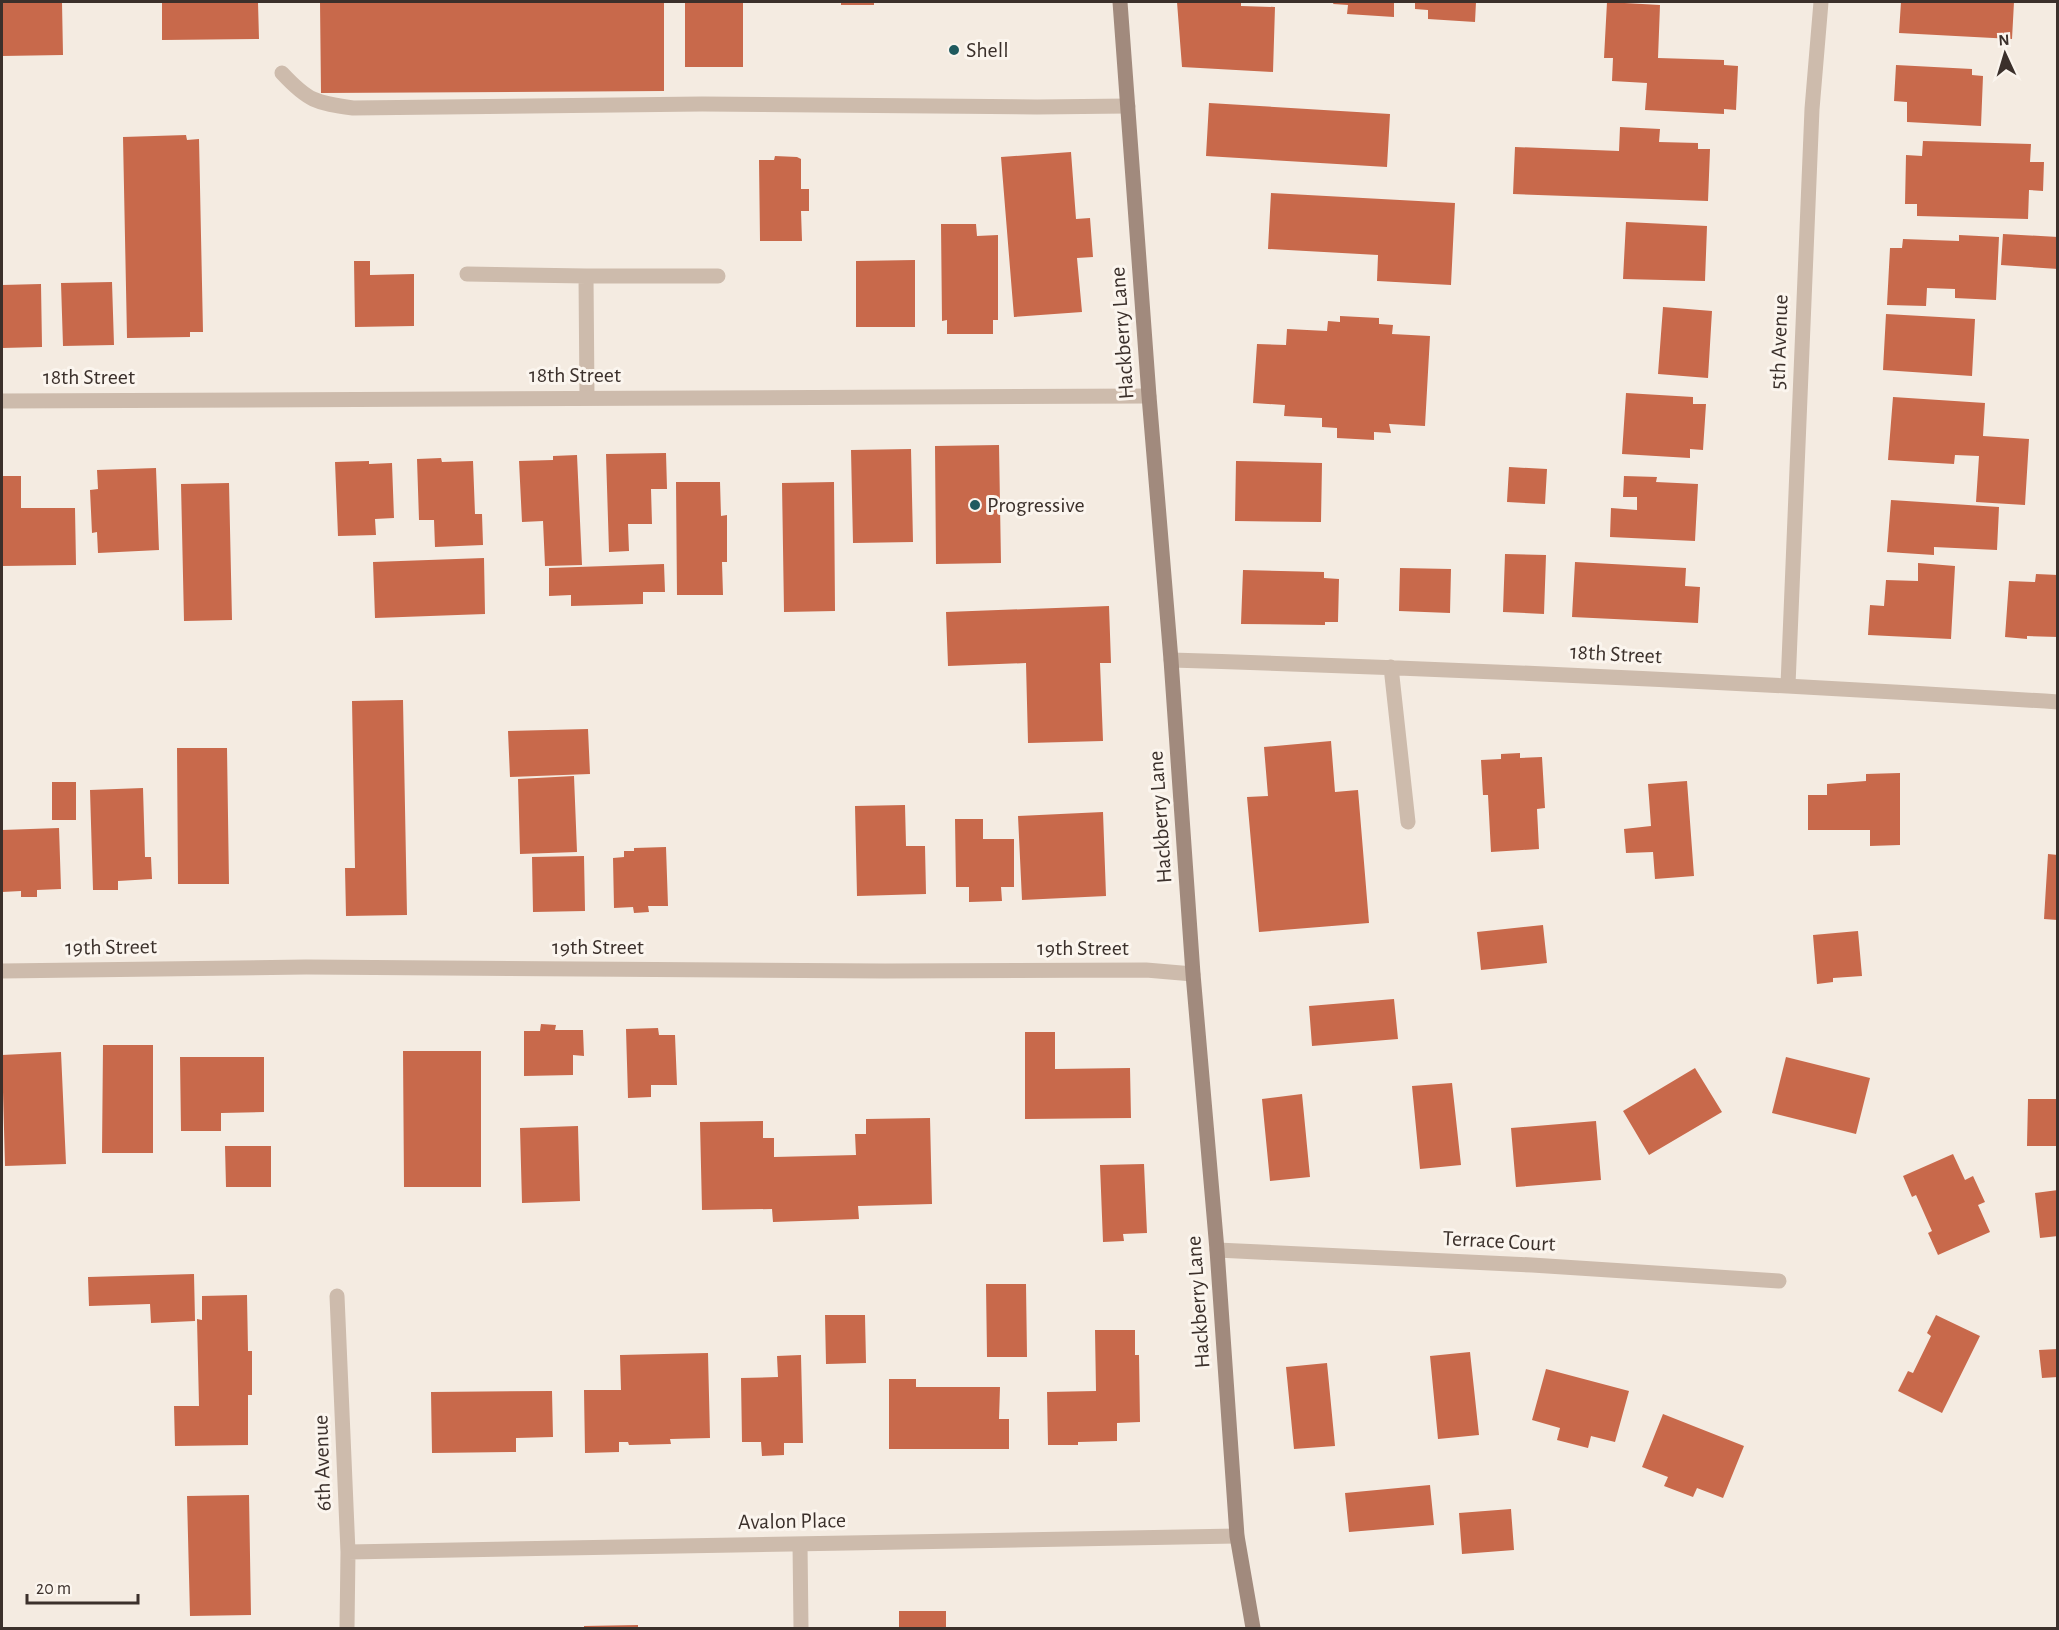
<svg xmlns="http://www.w3.org/2000/svg" width="2059" height="1630" font-family="'Alegreya Sans',sans-serif">
  <rect width="100%" height="100%" fill="#f4ebe1"/>
  <path fill="#c8694b" d="M2 2H62L63 55 2 56Z
    M162 2H258L259 39 162 40Z
    M320 2H664V91L321 93Z
    M685 2H743V67H685Z
    M841 2H874V5H841Z
    M1177 2H1241V6L1275 7 1273 72 1182 67Z
    M1334 2H1394V17L1347 14 1348 5 1333 4Z
    M1415 2H1476L1475 22 1428 19V10L1415 9Z
    M1607 2 1660 5 1658 58 1724 60V65L1738 66 1736 110 1724 109V114L1645 110 1647 83 1612 81 1613 58H1604Z
    M1901 2H2014L2012 39 1899 33Z
    M1896 65 1972 69V75L1983 76 1981 126 1907 122V102L1894 101Z
    M1209 103 1390 114 1387 167 1206 156Z
    M1620 127 1660 129 1659 142 1698 143V149H1710L1708 201 1513 194 1515 147 1619 151Z
    M186 135 187 140 199 139 203 332H190V337L127 338 123 137Z
    M1923 141 2031 144 2030 162H2044L2043 191 2029 190 2028 219 1917 216V204H1905L1906 155 1922 156Z
    M1071 152 1076 219 1090 218 1093 257 1077 258 1082 312 1014 317 1001 157Z
    M775 156 797 157 801 159V189H809V211H801L802 241H760L759 160H774Z
    M1271 193 1455 203 1451 285 1377 281 1378 255 1268 249Z
    M1626 222 1707 226 1705 281 1623 279Z
    M941 224H976L977 236 998 235V320H993V334H947V320L942 321Z
    M2003 234 2058 237V269L2001 265Z
    M1959 235 1999 237 1996 300 1955 298V289L1927 288 1926 306 1887 305 1890 248H1902L1903 239 1959 241Z
    M915 260V327H856V261Z
    M354 261H370V275L414 274V326L355 327Z
    M112 282 114 345 63 346 61 283Z
    M41 284 42 347 2 348V285Z
    M1663 307 1712 311 1708 378 1658 374Z
    M1886 314 1975 319 1972 376 1883 370Z
    M1340 316 1379 318V324L1393 325 1392 334 1430 336 1425 426 1389 424 1391 433 1374 432V440L1337 438V428L1322 427V418L1284 416 1285 405 1253 403 1257 344 1286 345 1287 329 1327 331 1328 321 1340 322Z
    M1626 393 1693 397V404H1706L1703 450 1690 449V458L1622 454Z
    M1893 397 1985 403 1983 436 2029 439 2025 505 1976 502 1979 456 1955 455 1954 464 1888 460Z
    M999 445 1001 563 936 564 935 446Z
    M911 449 913 542 853 543 851 450Z
    M666 453 667 489H651L652 524H628L629 551 609 552 606 454Z
    M577 455 582 565 545 566 543 521 522 522 519 461 553 460V456Z
    M441 458 442 462 473 461 475 514H482L483 545 435 547 434 520H419L417 459Z
    M369 461V464L392 463 394 518 375 519 376 535 338 536 335 462Z
    M1236 461 1322 463 1321 522 1235 521Z
    M1509 467 1547 469 1545 504 1507 502Z
    M156 468 159 550 98 553 97 532 92 533 90 490 98 489 97 470Z
    M2 476H21V508H75L76 565 2 566Z
    M1624 476 1657 477 1656 482 1698 484 1695 541 1610 537 1611 508 1637 510V497H1623Z
    M676 482H720L721 516 727 515V562H722L723 595H677Z
    M834 482 835 611 784 612 782 483Z
    M229 483 232 620 184 621 181 484Z
    M1891 500 1999 507 1997 550 1934 547V555L1887 552Z
    M1505 554 1546 555 1544 614 1503 612Z
    M484 558 485 614 375 618 373 562Z
    M1575 562 1686 568 1685 586 1700 587 1698 623 1572 617Z
    M1918 563 1955 566 1951 639 1868 635 1870 605 1884 606 1886 580 1918 581Z
    M664 564 665 592H643V604L571 606V595L549 596V568Z
    M1400 568 1451 569 1450 613 1399 611Z
    M1243 570 1324 572V578L1339 579 1338 622H1325V625L1241 624Z
    M2036 574 2058 575V637L2027 636V639L2005 637 2009 581 2035 582Z
    M1109 606 1111 663H1100L1103 741 1028 743 1026 663 948 666 946 612Z
    M403 700 407 915 346 916 345 868H355L352 701Z
    M588 729 590 774 510 777 508 731Z
    M1331 741 1335 792 1358 790 1369 923 1259 932 1247 797 1268 796 1264 747Z
    M177 748H227L229 884H178Z
    M1520 753V758L1542 757 1545 808 1537 809 1539 849 1491 852 1488 795H1483L1481 760 1501 759V754Z
    M1900 773V845L1870 846V830H1808V795H1827V784L1866 781V774Z
    M574 776 577 852 520 854 518 779Z
    M1687 781 1694 876 1655 879 1653 852 1626 853 1624 829 1651 826 1648 784Z
    M52 782H76V820H52Z
    M143 788 145 857H151L152 879 118 881V890H93L90 790Z
    M905 805 906 846H925L926 894 857 896 855 806Z
    M1103 812 1106 896 1022 900 1018 816Z
    M955 819H983V839H1014V887H1001L1002 901 969 902V887H956Z
    M59 828 61 889 37 890V897H21V891L2 892V830Z
    M666 847 668 906H648L649 912 634 913 633 907 614 908 613 858 624 857V851H634V848Z
    M2048 854 2058 855V920L2044 919Z
    M584 856 585 911 533 912 532 857Z
    M1543 925 1547 963 1481 970 1477 932Z
    M1858 931 1862 976 1833 978V982L1817 984 1813 935Z
    M1394 999 1398 1039 1312 1046 1309 1006Z
    M541 1024 556 1025 555 1030H583L584 1056 573 1055V1075L524 1076V1031H540Z
    M658 1028 659 1035H675L677 1085H651V1097L628 1098 626 1029Z
    M1025 1032H1055V1069L1130 1068 1131 1118 1025 1119Z
    M103 1045H153V1153H102Z
    M403 1051H481V1187H404Z
    M61 1052 66 1164 5 1166 2 1055Z
    M180 1057H264V1112L221 1113V1131H181Z
    M1786 1057 1870 1078 1856 1134 1772 1113Z
    M1695 1068 1722 1112 1649 1155 1623 1111Z
    M1452 1083 1461 1165 1420 1169 1412 1086Z
    M1302 1094 1310 1177 1270 1181 1262 1099Z
    M2028 1099H2058V1146H2027Z
    M930 1118 932 1204 858 1206 859 1219 773 1222 772 1209 702 1210 700 1122 763 1121V1138H774V1157L856 1155 855 1134H866V1119Z
    M1596 1121 1601 1180 1516 1187 1511 1128Z
    M578 1126 580 1201 522 1203 520 1128Z
    M225 1146H271V1187H226Z
    M1953 1154 1965 1180 1973 1176 1985 1202 1978 1205 1990 1232 1938 1255 1928 1233 1932 1231 1916 1195 1912 1197 1903 1176Z
    M1144 1164 1147 1233 1123 1234 1124 1241 1103 1242 1100 1165Z
    M2058 1190V1236L2040 1238 2035 1193Z
    M194 1274 195 1321 151 1323 150 1304 89 1306 88 1277Z
    M986 1284H1026L1027 1357H987Z
    M247 1295 248 1351H252V1395H248V1445L175 1446 174 1406H199L197 1319 202 1320V1296Z
    M825 1315H865L866 1363 826 1364Z
    M1936 1315 1980 1336 1942 1413 1898 1391 1908 1371 1913 1373 1931 1336 1927 1333Z
    M1095 1330H1135V1355H1139L1140 1422 1117 1423V1441L1078 1442V1445H1048L1047 1392 1096 1391Z
    M2058 1349V1377L2042 1378 2039 1350Z
    M1470 1352 1479 1435 1438 1439 1430 1356Z
    M708 1353 710 1438 670 1439 671 1444 629 1445 628 1442H619V1452L585 1453 584 1390H621L620 1355Z
    M801 1355 803 1443H784V1455L762 1456 761 1442H742L741 1378 778 1377 777 1356Z
    M1327 1363 1335 1446 1294 1449 1286 1367Z
    M1546 1369 1629 1391 1615 1442 1591 1436 1588 1448 1557 1440 1560 1428 1532 1420Z
    M889 1379H916V1387H1000L999 1419H1009V1449H889Z
    M552 1391 553 1437 516 1438V1452L432 1453 431 1392Z
    M1663 1414 1744 1446 1723 1498 1697 1488 1693 1497 1664 1486 1668 1477 1642 1467Z
    M1430 1485 1434 1525 1349 1532 1345 1493Z
    M249 1495 251 1615 190 1616 187 1496Z
    M1511 1509 1514 1550 1462 1554 1459 1513Z
    M899 1611H946V1628H899Z
    M638 1625V1628H584V1626Z"/>
  <g fill="none" stroke-linecap="round" stroke-linejoin="round">
    <path stroke="#cdbbac" stroke-width="15" d="M282 73C308 101 316 103 353 108L702 104 1037 107 1128 106
      M467 274 586 276
      M587 397 586 276H718"/>
    <path stroke="#cdbbac" stroke-width="15" d="M2 401 1149 396
      M1171 660C1467 669 1762 683 2058 702
      M1391 667 1408 822
      M1788 685 1812 109 1821 2
      M2 971 306 967 885 971 1146 970 1193 974
      M1217 1250 1532 1265 1779 1281
      M337 1296 348 1552 347 1628
      M800 1544 801 1628
      M348 1552 1237 1536"/>
    <path stroke="#a18a7d" stroke-width="15" d="M1120 2 1149 396 1171 660 1193 974 1217 1250 1237 1536 1253 1628"/>
  </g>
  <g fill="#1f5a5e" stroke="#fbf5ee" stroke-width="2">
    <circle cx="954" cy="50" r="6"/>
    <circle cx="975" cy="505" r="6"/>
  </g>
  <g text-anchor="middle" dominant-baseline="central" stroke-width="6" stroke-linejoin="round" paint-order="stroke">
    <g font-size="22" fill="#3b302b" stroke="#fbf5ee" text-anchor="start">
      <text x="966" y="50">Shell</text>
      <text x="987" y="505">Progressive</text>
    </g>
    <g font-size="22" fill="#3b302b" stroke="#fbf5ee">
      <text transform="translate(1122 333) rotate(-94)">Hackberry Lane</text>
      <text transform="translate(1779 342) rotate(-88)">5th Avenue</text>
      <text x="575" y="375">18th Street</text>
      <text x="89" y="377">18th Street</text>
      <text transform="translate(1616 654) rotate(3)">18th Street</text>
      <text transform="translate(1160 817) rotate(-94)">Hackberry Lane</text>
      <text transform="translate(111 947) rotate(-1)">19th Street</text>
      <text x="598" y="947">19th Street</text>
      <text x="1083" y="948">19th Street</text>
      <text transform="translate(1499 1241) rotate(3)">Terrace Court</text>
      <text transform="translate(1198 1302) rotate(-94)">Hackberry Lane</text>
      <text transform="translate(322 1463) rotate(-92)">6th Avenue</text>
      <text transform="translate(792 1521) rotate(-1)">Avalon Place</text>
    </g>
  </g>
  <rect width="2059" height="1630" fill="none" stroke="#3b302b" stroke-width="6"/>
  <g transform="translate(2005 54) rotate(356)" stroke="#fbf5ee" stroke-width="4.5" paint-order="stroke">
  <path d="M0-4.5L10 22L0 15L-10 22Z" fill="#3b302b"/>
  <text y="-9" font-size="16" font-weight="bold" text-anchor="middle" fill="#3b302b">N</text>
  </g>
  <path d="M27 1594v9h111v-9" fill="none" stroke="#3b302b" stroke-width="3"/>
  <text x="36" y="1594" font-size="18" fill="#3b302b" stroke="#fbf5ee" stroke-width="4.5" paint-order="stroke">20 m</text>
</svg>
